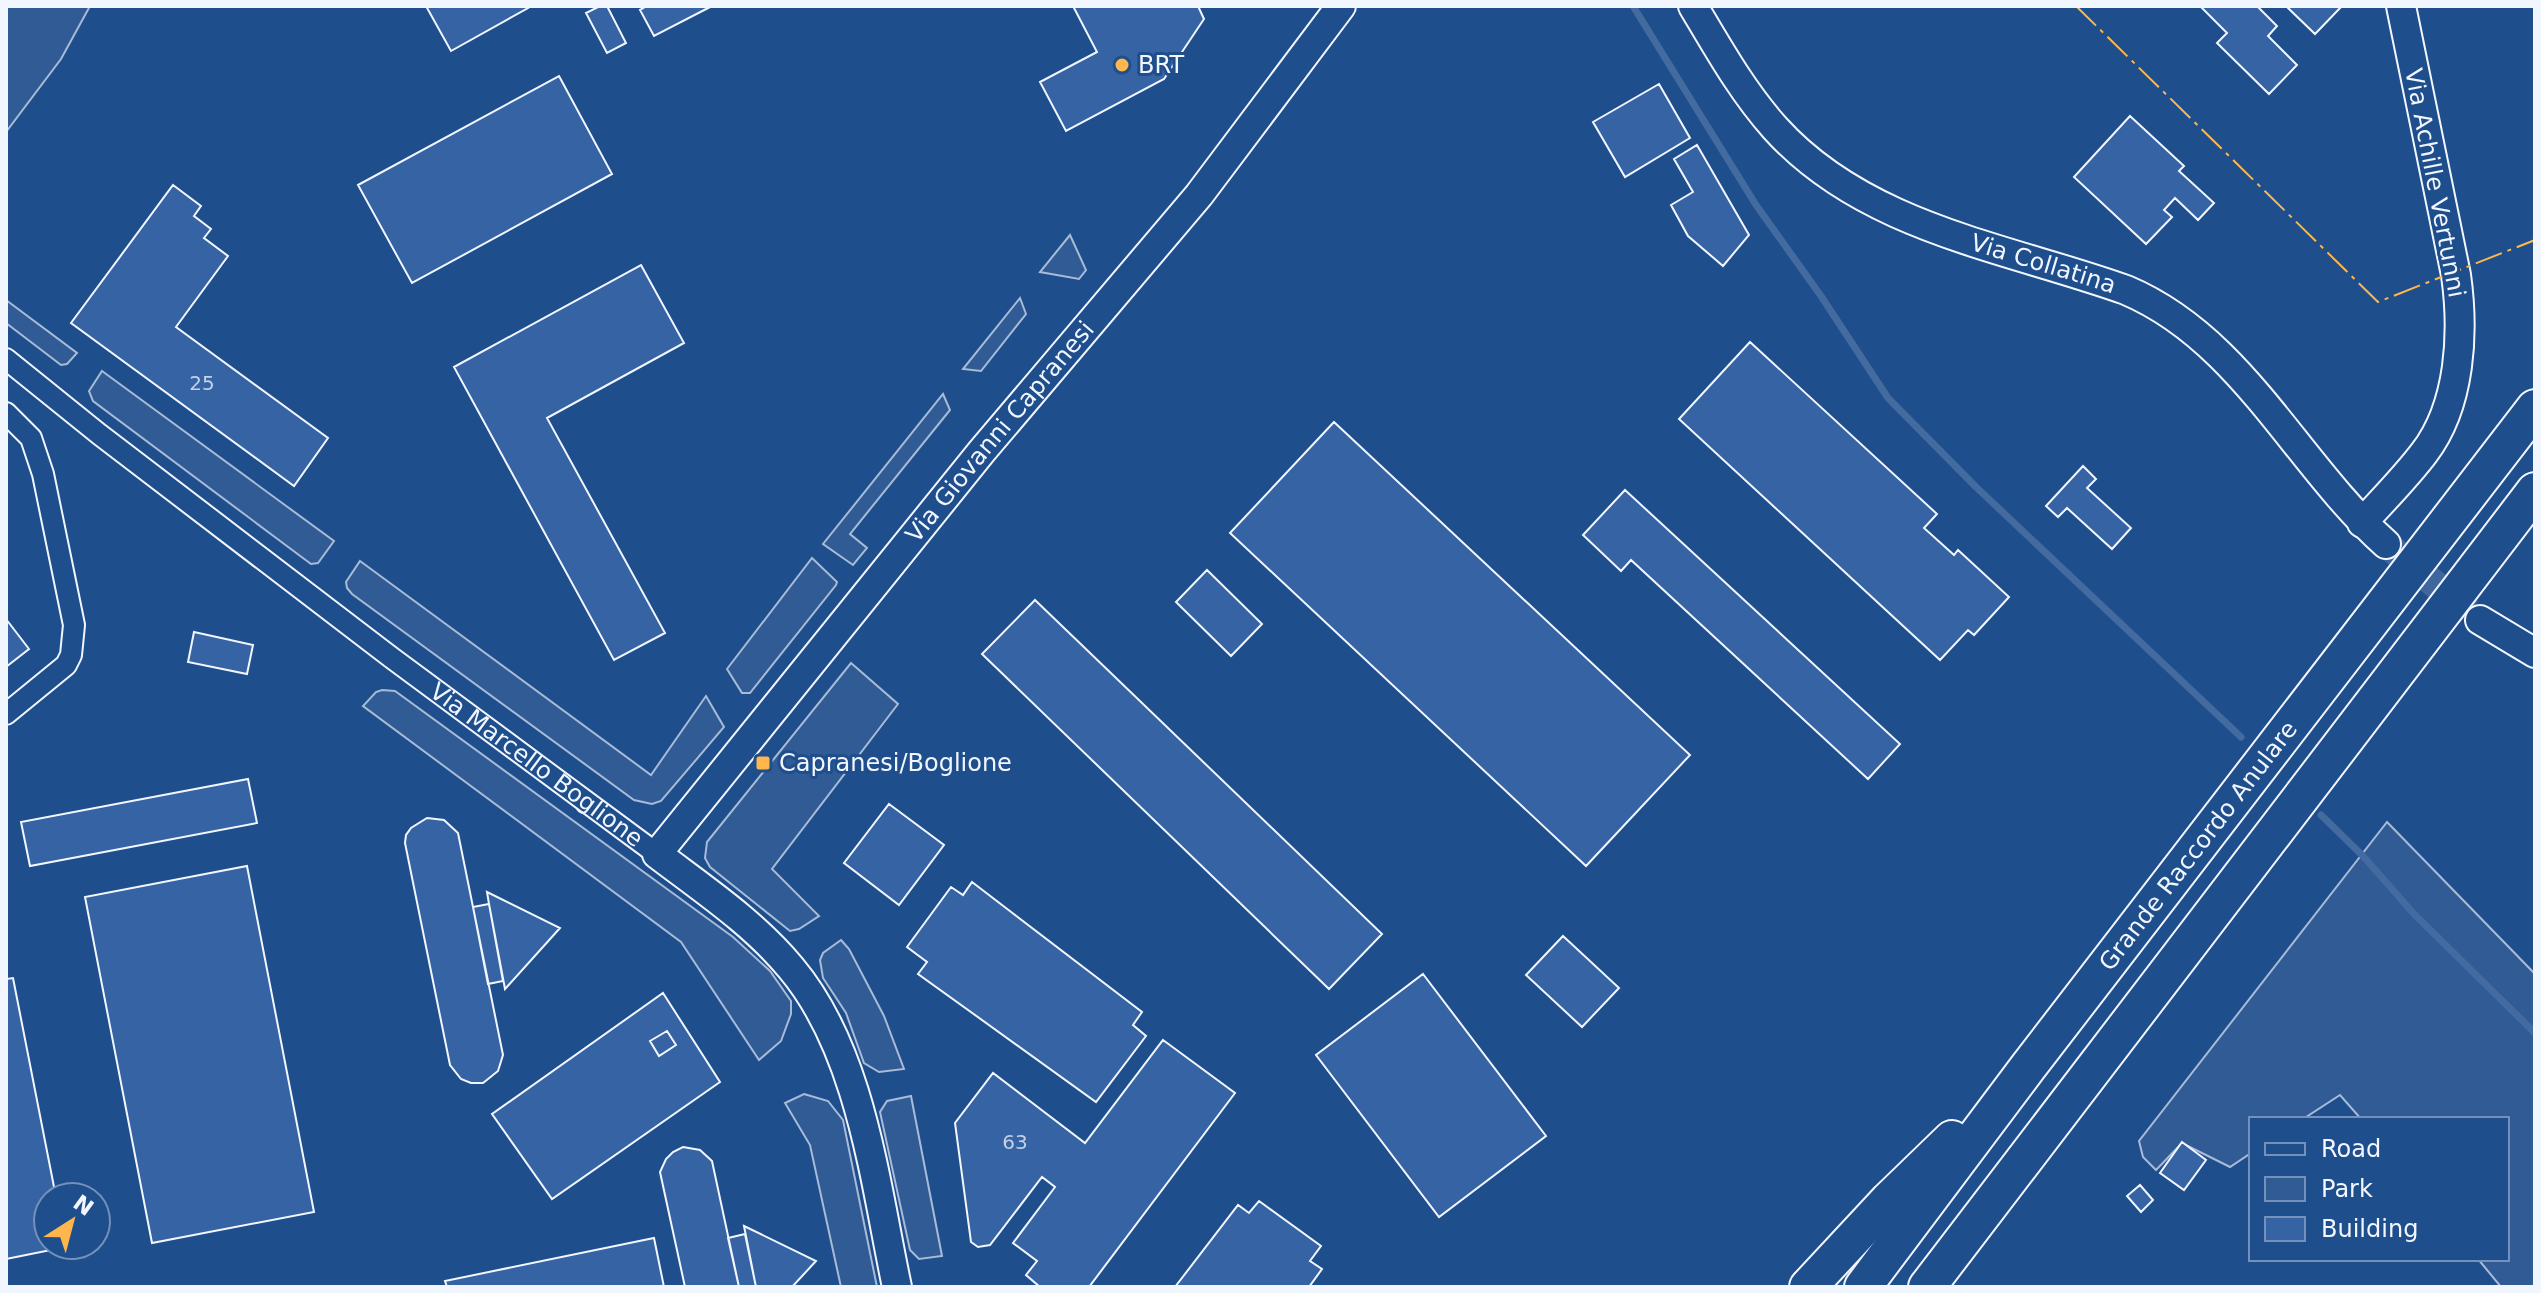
<svg xmlns="http://www.w3.org/2000/svg" width="2541" height="1293" font-family="'DejaVu Sans',sans-serif">
  <rect width="100%" height="100%" fill="#1f4e8c"/>
  <path fill="#305b95" stroke="#a8bbd7" stroke-width="2" d="M6 6H90L61 59 6 132Z
    M1070 235 1086 270 1079 279 1040 272Z
    M1020 298 1026 314 981 371 963 369Z
    M6 300 77 353 67 364 61 365 6 323Z
    M102 371 334 541 318 563 311 564 93 401 89 391Z
    M943 394 950 410 850 534 867 548 853 565 823 544Z
    M812 558 837 582 836 585 750 693H742L727 669Z
    M360 561 651 775 706 696 724 727 661 801 652 804 634 800 352 594 347 588 346 582Z
    M851 663 898 704 772 869 819 916 799 929 790 931 710 867 705 858 707 842Z
    M382 690 395 691 733 937 770 971 791 1001V1014L781 1041 759 1060 681 942 363 706 376 692Z
    M2387 822 2535 974V1287H2501L2478 1259H2507V1119H2361L2340 1095 2303 1119H2251V1153L2230 1167 2182 1143 2156 1170 2143 1157 2139 1141Z
    M841 940 849 949 884 1016 904 1069 879 1072 864 1063 846 1013 823 978 820 960 823 953Z
    M804 1094 828 1101 843 1120 877 1287H841L810 1145 785 1103Z
    M911 1096 942 1256 919 1259 910 1250 880 1112 887 1101Z"/>
  <g fill="none" stroke-linecap="round" stroke-linejoin="round">
    <path stroke="#446ba0" stroke-width="7" d="M1633 6 1756 205 1821 296 1888 398 1976 487 2241 737
      M2321 815 2363 856 2414 914 2535 1033"/>
  </g>
  <path fill="#3563a3" stroke="#f2f6ff" stroke-width="2" d="M426 6H526L528 8 451 51Z
    M600 6H607L626 43 607 53 586 13Z
    M647 6H712L654 36 640 10Z
    M1073 6H1198L1204 19 1164 79 1066 131 1040 82 1097 52Z
    M2200 6H2257L2277 26 2268 36 2297 65 2269 94 2217 43 2227 33Z
    M2286 6H2342L2315 34Z
    M559 76 612 174 412 283 358 185Z
    M1659 84 1690 138 1625 177 1593 122Z
    M2130 116 2184 166 2179 171 2214 203 2198 220 2175 198 2164 210 2172 217 2146 244 2074 177Z
    M1697 145 1749 235 1723 266 1688 236 1671 205 1693 192 1674 159Z
    M173 185 201 206 194 216 211 229 204 238 228 256 176 327 328 438 294 486 71 323Z
    M641 265 684 343 547 418 665 633 614 660 454 367Z
    M1750 342 1937 514 1924 528 1954 555 1958 550 2009 597 1974 635 1968 630 1940 660 1679 419Z
    M1334 422 1690 755 1586 866 1230 533Z
    M2083 466 2096 479 2087 488 2131 528 2112 549 2067 508 2058 517 2046 506Z
    M1625 490 1900 744 1868 779 1631 560 1621 571 1583 535Z
    M1207 570 1262 624 1231 656 1176 602Z
    M1035 600 1382 934 1329 989 982 654Z
    M6 619 29 649 6 667Z
    M194 632 253 645 247 674 188 662Z
    M248 779 257 823 30 866 21 822Z
    M889 804 944 845 899 905 844 863Z
    M427 818 444 820 458 833 503 1055 498 1071 483 1083H471L461 1079 450 1065 405 843 406 835 411 828Z
    M247 866 314 1212 152 1243 85 897Z
    M972 882 1142 1012 1133 1025 1146 1036 1096 1102 918 974 927 962 907 947 951 887 963 895Z
    M487 892 560 928 505 989 489 904Z
    M489 904 503 981 488 984 473 907Z
    M1563 936 1619 988 1582 1027 1526 975Z
    M1423 974 1546 1136 1439 1217 1316 1055Z
    M13 978 56 1197H48V1245H66V1247L6 1259V979Z
    M663 993 720 1082 552 1199 492 1114Z
    M667 1031 676 1045 659 1056 650 1041Z
    M1163 1040 1235 1093 1089 1287H1040L1026 1275 1037 1261 1013 1243 1055 1187 1042 1177 990 1245 978 1247 971 1242 955 1123 993 1073 1085 1143Z
    M2182 1142 2206 1160 2184 1190 2160 1173Z
    M683 1147 700 1150 712 1161 739 1287H685L660 1172 666 1159 673 1152Z
    M2140 1185 2153 1200 2141 1212 2127 1196Z
    M1259 1201 1321 1246 1310 1261 1322 1269 1309 1287H1175L1238 1205 1249 1213Z
    M744 1226 816 1261 792 1287H756Z
    M745 1234 756 1287H739L728 1238Z
    M654 1238 664 1287H447L445 1281Z"/>
  <g fill="none" stroke-linecap="round" stroke-linejoin="round">
    <path stroke="#3f679d" stroke-width="28" stroke-dasharray="28 14" stroke-linecap="butt" d="M2386 544 2469 612"/>
    <g stroke="#f2f6ff" stroke-width="24">
      <g id="street">
        <path id="s1" d="M6 359 99 434 392 658 657 854"/>
        <path d="M6 413 31 438 43 474 74 625 71 655 66 665 6 714"/>
      </g>
    </g>
    <g stroke="#f2f6ff" stroke-width="32">
      <g id="secondary">
        <path id="s2" d="M1693 6C1718 48 1742 91 1775 128 1865 228 2006 247 2126 290 2242 339 2296 464 2386 544"/>
        <path d="M2362 523C2383 500 2405 478 2424 453 2461 405 2464 332 2456 275L2401 6"/>
        <path d="M2480 620 2535 653"/>
        <path id="s3" d="M897 1287C875 1183 861 1051 791 968 754 923 703 889 657 854L982 451 1199 195 1341 6"/>
      </g>
    </g>
    <g stroke="#f2f6ff" stroke-width="40">
      <g id="highway">
        <path d="M1808 1287 1889 1200 1952 1139"/>
        <path id="s4" d="M1863 1287 2028 1067 2535 408"/>
        <path d="M1927 1287 2535 491"/>
      </g>
    </g>
    <use href="#street" stroke="#1f4e8c" stroke-width="20"/>
    <use href="#secondary" stroke="#1f4e8c" stroke-width="28"/>
    <use href="#highway" stroke="#1f4e8c" stroke-width="36"/>
    <path stroke="#ffb74d" stroke-width="2" stroke-dasharray="28 6 4 6" stroke-linecap="butt" d="M2076 6 2378 302 2535 240"/>
  </g>
  <g fill="#ffb74d" stroke="#1f4e8c" stroke-width="3">
    <circle cx="1122" cy="65" r="8"/>
    <rect x="755" y="755" width="16" height="16" rx="4"/>
  </g>
  <g text-anchor="middle" dominant-baseline="central" stroke-width="6" stroke-linejoin="round" paint-order="stroke">
    <g font-size="20" fill="#c3d1e8">
      <text x="202" y="383">25</text>
      <text x="1015" y="1142">63</text>
    </g>
    <g font-size="24" fill="#f2f6ff" stroke="#1f4e8c" text-anchor="start">
      <text x="1138" y="65">BRT</text>
      <text x="779" y="763">Capranesi/Boglione</text>
    </g>
    <g font-size="24" fill="#f2f6ff" stroke="#1f4e8c">
      <text transform="translate(2435 183) rotate(79)">Via Achille Vertunni</text>
      <text stroke="none"><textPath href="#s2" startOffset="452">Via Collatina</textPath></text>
      <text stroke="none"><textPath href="#s3" startOffset="1060">Via Giovanni Capranesi</textPath></text>
      <text stroke="none"><textPath href="#s1" startOffset="668">Via Marcello Boglione</textPath></text>
      <text stroke="none"><textPath href="#s4" startOffset="554">Grande Raccordo Anulare</textPath></text>
    </g>
  </g>
  <rect width="2541" height="1293" fill="none" stroke="#f2f6ff" stroke-width="16"/>
  <rect x="2249" y="1117" width="260" height="144" fill="#1f4e8c" stroke="#7391ba" stroke-width="2"/>
  <rect x="2265" y="1143" width="40" height="12" fill="#1f4e8c" stroke="#7391ba" stroke-width="2"/>
  <text x="2321" y="1157" font-size="24" fill="#f2f6ff">Road</text>
  <rect x="2265" y="1177" width="40" height="24" fill="#305b95" stroke="#7391ba" stroke-width="2"/>
  <text x="2321" y="1197" font-size="24" fill="#f2f6ff">Park</text>
  <rect x="2265" y="1217" width="40" height="24" fill="#3563a3" stroke="#7391ba" stroke-width="2"/>
  <text x="2321" y="1237" font-size="24" fill="#f2f6ff">Building</text>
  <g transform="translate(72 1221) rotate(36)"><circle r="38" fill="#1f4e8c" stroke="#7391ba" stroke-width="2"/>
  <path d="M0-6L14 30L0 20L-14 30Z" fill="#ffb74d"/>
  <text y="-12" font-size="22" font-weight="bold" text-anchor="middle" fill="#f2f6ff">N</text>
  </g>
</svg>
